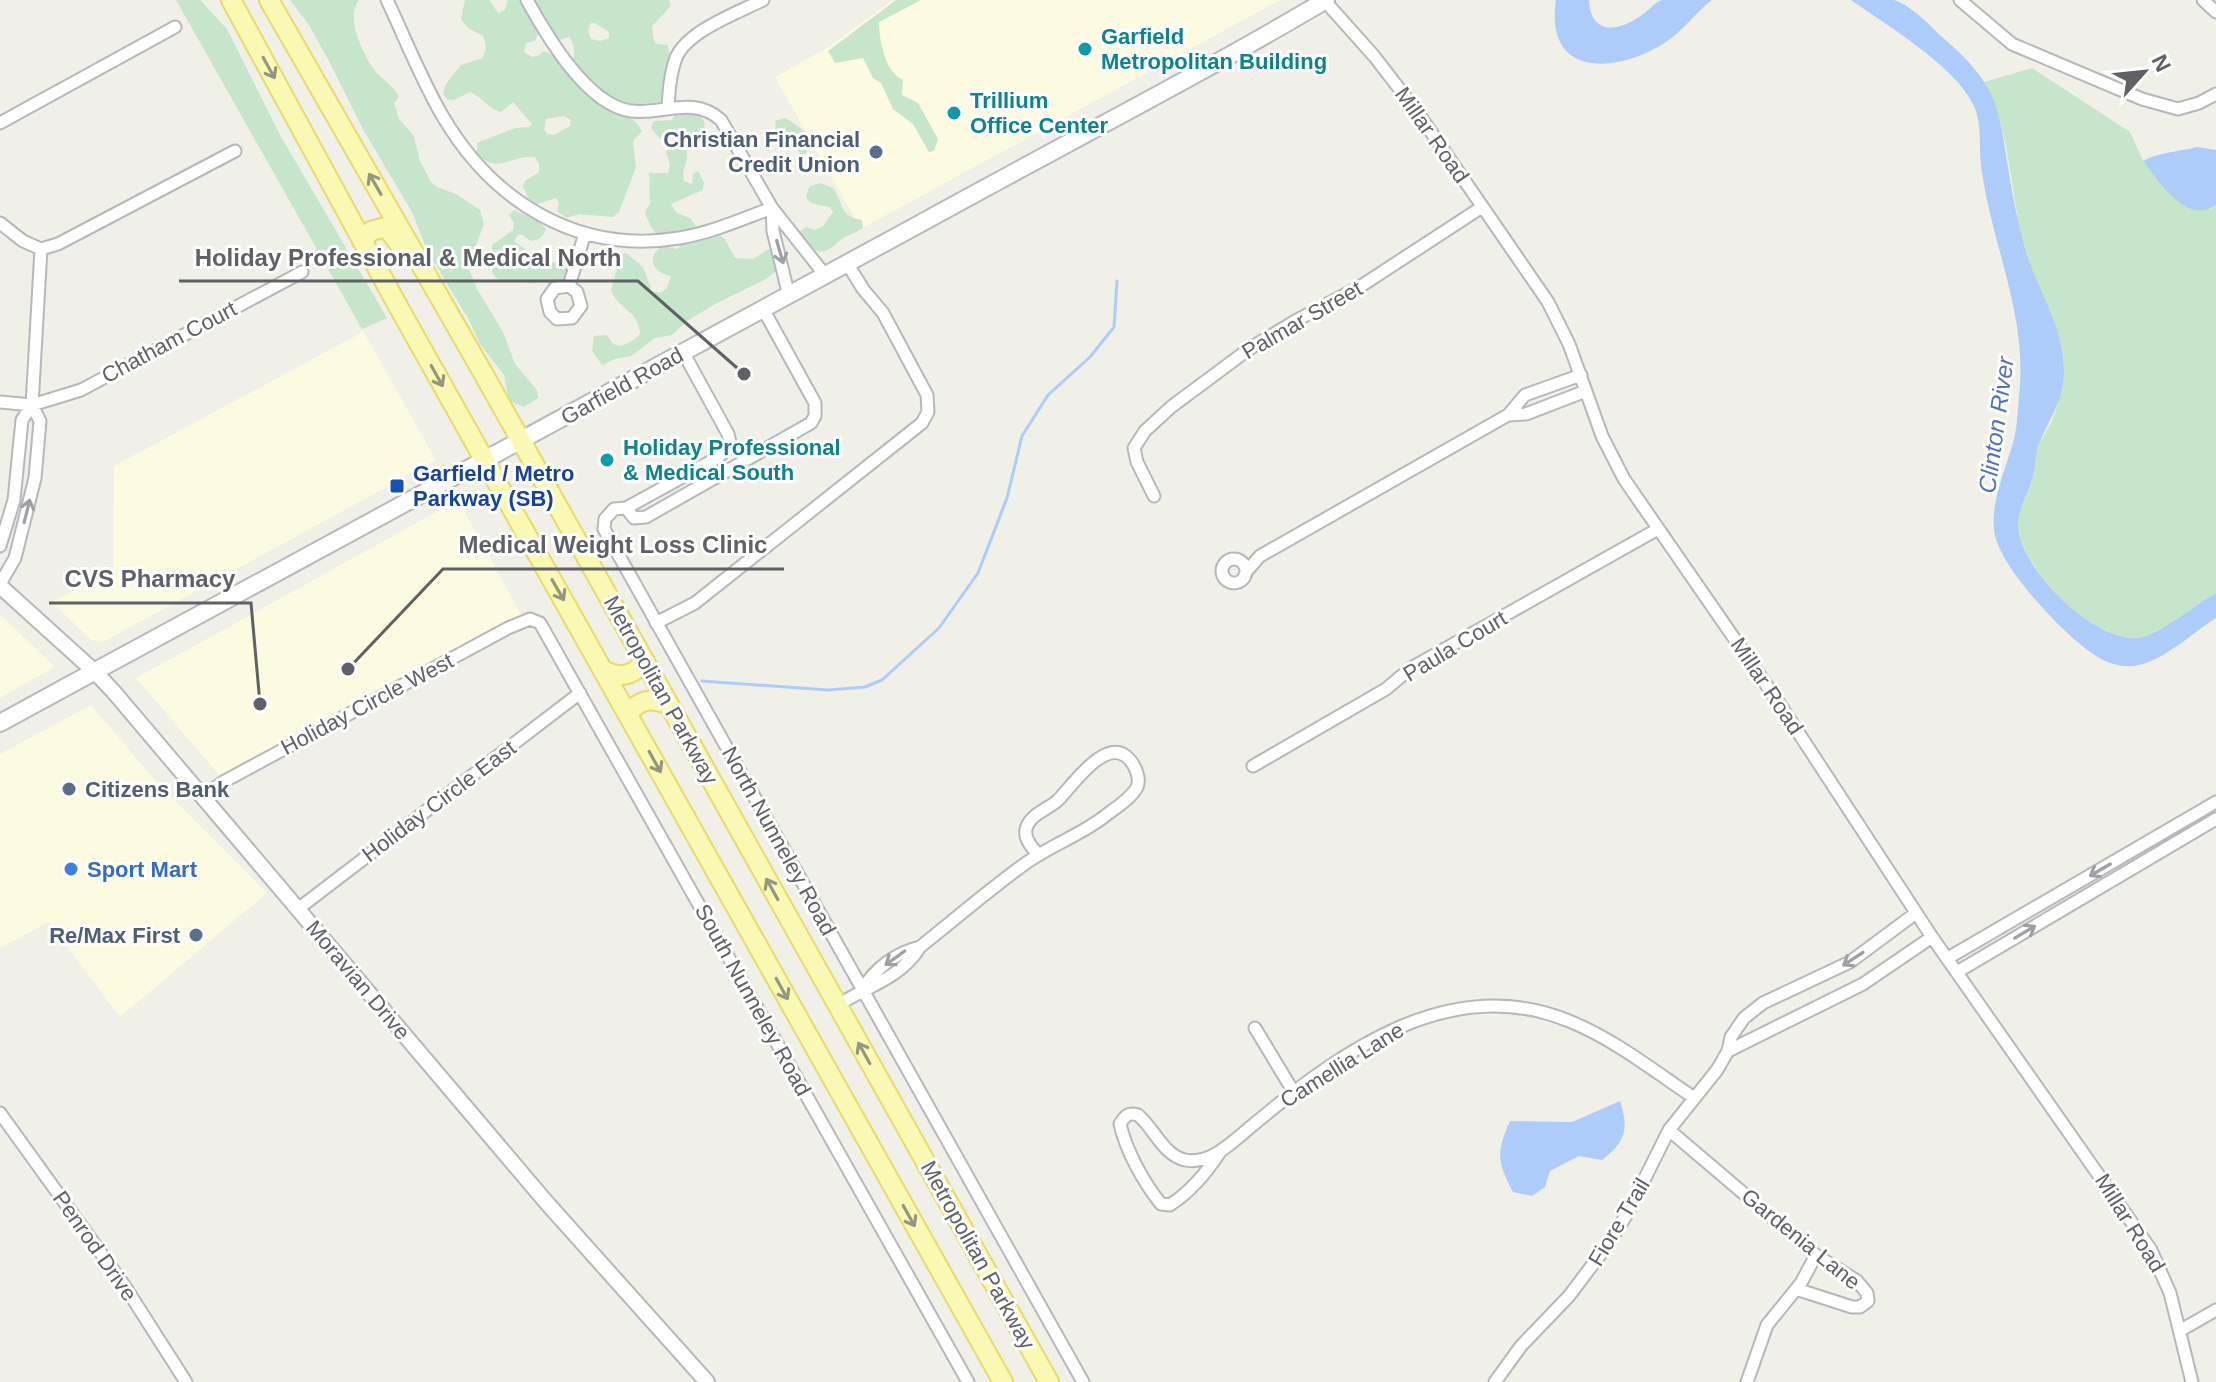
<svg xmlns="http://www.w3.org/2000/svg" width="2216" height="1382" font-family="Helvetica,sans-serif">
  <rect width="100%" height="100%" fill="#f0efe8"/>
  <path fill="#fcfae0" d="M893 0H1280L861 229 775 77 830 46Z
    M362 329 436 460 103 642 91 640 52 602 113 570 114 466 359 334Z
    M458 500 522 616 219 775 136 678Z
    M0 614 55 667 0 698Z
    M91 705 162 788 267 893 120 1017 49 922 0 948V754Z"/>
  <path fill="#c6e5cb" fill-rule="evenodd" d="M176 0H200L227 29 280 135 387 318 362 329Z
    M290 0H359C345 17 362 52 373 68 380 79 394 85 399 97L394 103 399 119 414 136 420 161 431 182 437 187 456 194 480 210 484 224 468 266 477 289 503 332 515 364 537 390 538 398 524 407 509 401 504 375 480 344 469 320 428 252 412 212 364 131 330 63 309 25Z
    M465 0H489L498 13 505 10 508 0H669L671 6 652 26 653 37 656 44 667 45 672 59 664 103 641 107 626 102 598 101 603 108C617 110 635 117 642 131L633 141 636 167 619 212 613 217 579 214 567 218 557 211 559 203 556 198 537 204 529 201 523 186 525 181 539 172V164L535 157C512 154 495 177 477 152V143L515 128 529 127 532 124 513 102 501 112C487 108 483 97 470 92L454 100 447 99 443 94 446 84 461 65 483 58 486 46 483 36 468 28 461 19ZM591 23H595L609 32V38L600 41 591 39 588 30ZM539 32 551 42 569 37C578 46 573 62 570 74L556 56 544 51 538 56 532 57 524 52 526 43 535 41ZM564 116 571 120 570 126 554 135 547 134 544 129 546 119Z
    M896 0H921L879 22C879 40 885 72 903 80L902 95 918 103 938 139 934 151 929 152 913 124 893 109 881 83 873 78 863 58 835 63 828 51Z
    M2032 68 2130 132 2143 161 2211 209 2216 205V593C2195 605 2160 636 2137 638 2125 639 2113 637 2102 632 2072 618 2018 558 2018 524 2018 509 2026 498 2031 484 2035 473 2035 460 2038 448 2041 438 2048 430 2052 421 2057 410 2064 380 2064 368 2064 333 2042 301 2031 270 2009 209 2015 138 1984 82Z
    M696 110 704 121 705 132 688 137 684 129 660 139 651 128 654 121 672 120 676 111Z
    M785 118C800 126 815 137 805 154H800L793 134 785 139 776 130 775 121Z
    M671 142H679C697 155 679 167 684 181L692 184 693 174 698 171 704 183 703 190 673 203 671 205 677 213 690 218 699 231C728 235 722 235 735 258L753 259 772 247 783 256 786 263 766 279 717 303 687 321 672 335 655 338 631 356 615 359 602 365 592 351 594 336 606 335C609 337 610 341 614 344 621 350 636 339 640 334 638 309 618 310 611 290L621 254 626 253 643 267 652 291 661 293 667 288 671 276C654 273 645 259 662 246L678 249 682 242C657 237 655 237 645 213L650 203 649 173H668L670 165 666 152Z
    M820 183 833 188C844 204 839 217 862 220L863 228C856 233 845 236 839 241 820 260 813 251 798 233L806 227 815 230 823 226 833 212 830 207C815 204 800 204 810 186Z
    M514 210 539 222 546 229C542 238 539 240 530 241L523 235H518L514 241 525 249 538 266 553 262 569 267 571 271 567 281 552 285 542 281C532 285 525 282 515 282 484 282 493 266 492 245L513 230 514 223 509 215Z"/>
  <path fill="#aeccf9" d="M1556 0H1589C1591 36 1618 32 1642 15 1648 11 1655 2 1662 0 1676 0 1698 0 1712 0 1696 12 1683 31 1666 42 1619 73 1544 80 1556 0Z
    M1851 0C1864 0 1880 0 1893 0 1907 2 1931 26 1941 36 1962 54 1984 75 1994 101 2002 122 2004 145 2008 167 2012 195 2018 222 2025 249 2037 289 2064 328 2064 370 2064 401 2050 417 2039 444 2035 455 2036 468 2032 480 2028 495 2018 508 2018 525 2019 568 2094 643 2138 638 2160 635 2195 605 2216 593V618C2194 632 2164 660 2139 665 2123 669 2106 663 2093 654 2064 635 2006 573 1996 539 1987 507 2006 470 2014 439 2018 422 2018 403 2020 385 2025 311 1992 243 1982 172 1978 150 1983 126 1974 106 1956 66 1886 25 1851 0Z
    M2197 147 2216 150V205C2186 226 2159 181 2143 161 2159 152 2178 152 2197 147Z
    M1620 1101C1629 1128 1626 1142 1602 1160L1579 1156 1550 1171 1545 1187 1532 1196 1513 1192C1497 1161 1496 1153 1510 1121L1572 1122Z"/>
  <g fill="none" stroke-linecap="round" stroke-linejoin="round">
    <path stroke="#aeccf9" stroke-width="3" d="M702 681 828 690 865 687 882 680 939 628 978 573 1007 498 1022 436 1048 395 1090 357 1114 327 1117 281"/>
    <g stroke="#b7b8bd" stroke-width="15">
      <path id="minor" d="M387 0C405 38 421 79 442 115 492 201 577 255 679 238 711 233 742 219 772 208
        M527 0C547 36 587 105 631 111 663 115 693 95 721 120L772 208 825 275
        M1324 0 1374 56 1418 113 1548 302 1569 344 1602 436 1624 479 1781 706 1932 937 2151 1250 2170 1293 2192 1382
        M1960 0 2012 44 2142 99 2178 109 2199 103 2216 94
        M2203 0 2216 12
        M668 107C669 91 670 74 676 58 687 31 737 13 763 0
        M0 123 175 27
        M772 208 773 231 789 296
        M0 223 23 241 41 249
        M41 249 58 244 235 151
        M569 286 577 292 581 306 572 318 557 319 550 312 547 299 555 288 569 286 585 233
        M683 352 728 434 731 446 717 458 626 508 614 509 605 519 604 529 1083 1382
        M0 402 32 405 81 390 302 272
        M1508 415 1525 395 1581 375
        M1154 496 1137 462 1134 448 1145 431 1171 407 1249 349 1297 320 1361 286 1482 207
        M626 508 634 518 646 517 811 423 815 416V403L763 309
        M0 546 14 500 22 420 32 405 41 249
        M1222 571a12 12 0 1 1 24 0a12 12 0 1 1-24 0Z
        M1246 572 1260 556 1508 415 1526 414 1586 391
        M0 584 15 558 35 478 40 421 32 405
        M656 623 695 603 922 423 928 412 927 395 883 313 863 289 847 263
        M1253 766 1386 689 1411 668 1658 529
        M202 797 223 782 508 628 530 619 540 623 968 1382
        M298 909 580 693
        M920 947C955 919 990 889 1026 863 1051 845 1081 835 1105 816 1115 808 1131 799 1137 787 1141 779 1135 765 1129 759 1106 734 1071 788 1057 801 1048 809 1029 815 1026 829 1024 839 1032 848 1039 855
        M1948 958 2216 802
        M1957 972 2216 819
        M838 1005C867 986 900 979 920 947 897 952 874 969 863 989
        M1255 1028 1293 1091
        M1728 1051 1863 984 1932 937
        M0 1113 124 1285 186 1382
        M1669 1130 1816 1255 1857 1281 1867 1293 1868 1301 1860 1307H1852L1796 1289
        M1220 1152C1207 1172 1190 1192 1170 1205L1161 1204C1144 1183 1126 1151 1120 1124 1125 1116 1128 1112 1138 1115 1154 1128 1163 1155 1185 1160 1212 1165 1234 1140 1253 1125 1340 1052 1451 972 1569 1021 1614 1039 1654 1071 1693 1097
        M2181 1330 2216 1310
        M1495 1382 1521 1346 1569 1296 1609 1243 1627 1214 1669 1130 1717 1070 1728 1051 1731 1037 1744 1018 1763 1003 1850 962 1916 913
        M1747 1382 1767 1325 1801 1283 1816 1255"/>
    </g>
    <g stroke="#b7b8bd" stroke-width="18">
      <path id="tertiary" d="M0 586 95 672 113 691 546 1202 707 1382"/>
    </g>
    <g stroke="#b9bac0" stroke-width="20">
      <path id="secondary" d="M0 723C304 557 609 393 914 227 1051 151 1191 80 1326 0"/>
    </g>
    <g stroke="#e8da69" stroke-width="22">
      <path id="primary" d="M231 0 399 308 1003 1382
        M269 0 483 373 1049 1382
        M362 241 371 231 386 227 400 245
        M603 670C620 679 633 676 645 661
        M628 715C639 698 652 698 669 705"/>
    </g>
    <use href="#minor" stroke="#fff" stroke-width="11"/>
    <use href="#tertiary" stroke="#fff" stroke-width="14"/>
    <use href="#secondary" stroke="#fff" stroke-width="16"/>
    <use href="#primary" stroke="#f9f9b3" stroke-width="18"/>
  </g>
  <defs><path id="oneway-shaft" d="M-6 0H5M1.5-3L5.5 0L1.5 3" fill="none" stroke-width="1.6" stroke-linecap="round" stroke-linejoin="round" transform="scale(2)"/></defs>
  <g stroke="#959681">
    <use href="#oneway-shaft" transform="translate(269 68) rotate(61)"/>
    <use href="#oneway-shaft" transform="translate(375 184) rotate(-120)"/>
    <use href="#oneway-shaft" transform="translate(437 376) rotate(61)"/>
    <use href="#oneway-shaft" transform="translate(558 590) rotate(60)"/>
    <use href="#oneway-shaft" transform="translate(655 762) rotate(61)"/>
    <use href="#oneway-shaft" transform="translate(772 889) rotate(-119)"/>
    <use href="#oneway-shaft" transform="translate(782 989) rotate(61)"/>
    <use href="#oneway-shaft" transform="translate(864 1053) rotate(-119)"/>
    <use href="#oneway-shaft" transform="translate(909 1216) rotate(61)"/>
  </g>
  <g stroke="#9fa0a3">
    <use href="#oneway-shaft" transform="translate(780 252) rotate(74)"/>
    <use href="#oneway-shaft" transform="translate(27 511) rotate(-76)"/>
    <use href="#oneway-shaft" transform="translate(2100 870) rotate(150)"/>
    <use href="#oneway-shaft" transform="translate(2025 932) rotate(-31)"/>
    <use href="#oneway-shaft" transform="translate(895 958) rotate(144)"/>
    <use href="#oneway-shaft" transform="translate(1853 959) rotate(147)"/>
  </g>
  <g fill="#0f9aa8" stroke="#fff" stroke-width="3">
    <circle cx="1085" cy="49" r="8"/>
    <circle cx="954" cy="113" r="8"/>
    <circle cx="607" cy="460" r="8"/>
  </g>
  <g fill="#5c6f8a" stroke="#fff" stroke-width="3">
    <circle cx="876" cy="152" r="8"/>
    <circle cx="69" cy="789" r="8"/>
    <circle cx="196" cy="935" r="8"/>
  </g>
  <rect fill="#1a4fb4" stroke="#fff" stroke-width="3" x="389" y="478" width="16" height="16" rx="4"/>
  <circle fill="#3f7fe0" stroke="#fff" stroke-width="3" cx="71" cy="869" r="8"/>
  <g text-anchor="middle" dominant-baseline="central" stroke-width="6" stroke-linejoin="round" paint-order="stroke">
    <g font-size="22" font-weight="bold" fill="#0d838f" stroke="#fff" text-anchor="start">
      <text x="1101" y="36">Garfield<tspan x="1101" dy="25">Metropolitan Building</tspan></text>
      <text x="970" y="100">Trillium<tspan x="970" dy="25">Office Center</tspan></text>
      <text x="623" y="447">Holiday Professional<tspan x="623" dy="25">&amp; Medical South</tspan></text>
    </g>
    <g font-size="22" fill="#5f6166" stroke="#fff">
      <text transform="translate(1432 135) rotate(55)">Millar Road</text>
      <text transform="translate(1302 320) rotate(-30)">Palmar Street</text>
      <text transform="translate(169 342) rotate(-28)">Chatham Court</text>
      <text transform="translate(622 386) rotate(-29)">Garfield Road</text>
      <text transform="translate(1455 646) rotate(-31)">Paula Court</text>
      <text transform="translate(1767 686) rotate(56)">Millar Road</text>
      <text transform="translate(661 690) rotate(61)">Metropolitan Parkway</text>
      <text transform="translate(367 704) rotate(-28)">Holiday Circle West</text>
      <text transform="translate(439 801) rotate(-37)">Holiday Circle East</text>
      <text transform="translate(779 841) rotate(61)">North Nunneley Road</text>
      <text transform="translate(358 980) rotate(50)">Moravian Drive</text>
      <text transform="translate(753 1000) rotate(61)">South Nunneley Road</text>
      <text transform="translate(1342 1065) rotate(-32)">Camellia Lane</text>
      <text transform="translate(1619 1222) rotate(-59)">Fiore Trail</text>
      <text transform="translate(2130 1223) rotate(58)">Millar Road</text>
      <text transform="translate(1801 1239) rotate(39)">Gardenia Lane</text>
      <text transform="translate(95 1246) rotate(55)">Penrod Drive</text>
      <text transform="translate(978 1255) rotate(61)">Metropolitan Parkway</text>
    </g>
    <g font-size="22" font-weight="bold" fill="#4e5e75" stroke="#fff" text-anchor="end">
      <text x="860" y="139">Christian Financial<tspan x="860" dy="25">Credit Union</tspan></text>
      <text x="85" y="789" text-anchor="start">Citizens Bank</text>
      <text x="180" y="935">Re/Max First</text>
    </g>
    <g font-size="22" font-weight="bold" fill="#164399" stroke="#fff" text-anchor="start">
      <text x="413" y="473">Garfield / Metro<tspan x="413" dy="25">Parkway (SB)</tspan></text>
    </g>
    <g font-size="22" font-weight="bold" fill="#366cbe" stroke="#fff" text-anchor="start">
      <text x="87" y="869">Sport Mart</text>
    </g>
    <g font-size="24" font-style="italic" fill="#5173bc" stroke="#fff">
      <text transform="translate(1996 425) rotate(-82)">Clinton River</text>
    </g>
  </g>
  <path fill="none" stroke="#5f6166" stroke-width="3" d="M744 374L638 281H179M348 669L443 569H784M260 704L251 603H49"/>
  <g fill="#5f6166" stroke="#fff" stroke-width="3">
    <circle cx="744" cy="374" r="8"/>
    <circle cx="348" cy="669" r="8"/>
    <circle cx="260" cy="704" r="8"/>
  </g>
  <g font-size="24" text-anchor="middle" font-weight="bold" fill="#5f6166" stroke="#fff" stroke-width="6" stroke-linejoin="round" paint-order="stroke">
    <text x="408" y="266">Holiday Professional &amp; Medical North</text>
    <text x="613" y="553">Medical Weight Loss Clinic</text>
    <text x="150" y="587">CVS Pharmacy</text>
  </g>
  <g transform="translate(2144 72) rotate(63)" stroke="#ffffff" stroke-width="6" paint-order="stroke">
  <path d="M0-6L14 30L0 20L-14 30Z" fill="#5f6166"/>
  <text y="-12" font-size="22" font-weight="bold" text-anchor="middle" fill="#5f6166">N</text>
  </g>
</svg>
